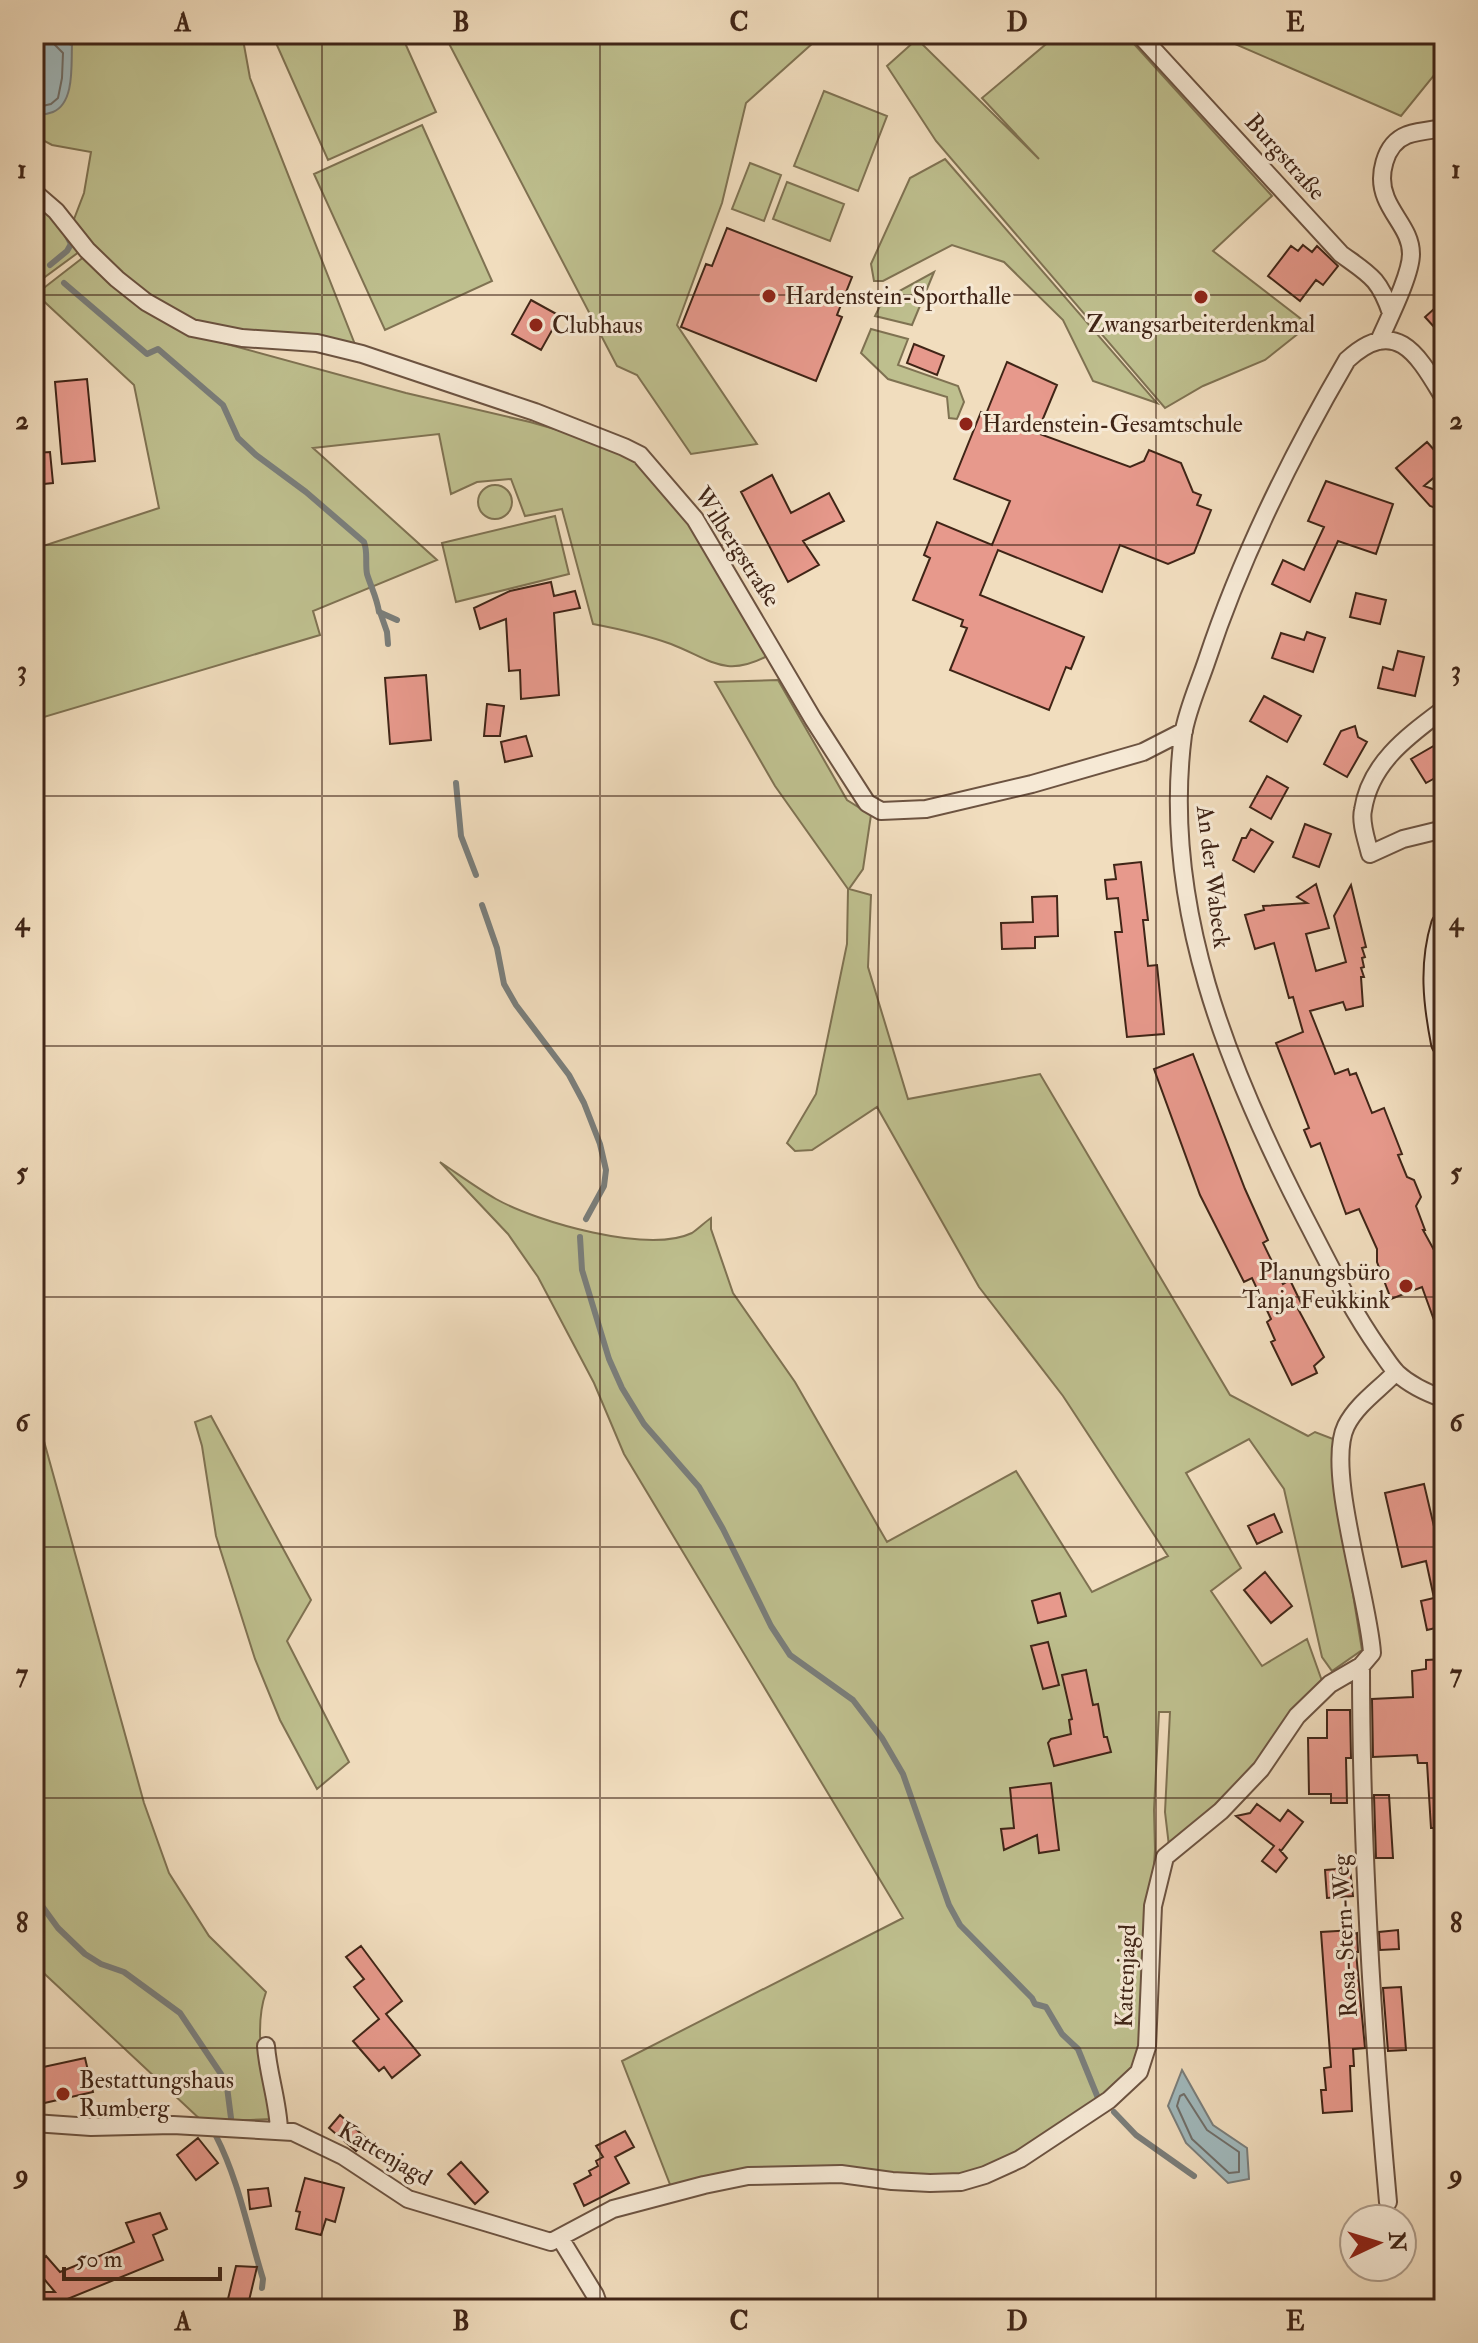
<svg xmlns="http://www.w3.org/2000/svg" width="1478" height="2343" font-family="'IM FELL Double Pica',serif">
  <rect width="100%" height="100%" fill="#f1ddbe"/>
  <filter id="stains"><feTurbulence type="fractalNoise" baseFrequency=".0025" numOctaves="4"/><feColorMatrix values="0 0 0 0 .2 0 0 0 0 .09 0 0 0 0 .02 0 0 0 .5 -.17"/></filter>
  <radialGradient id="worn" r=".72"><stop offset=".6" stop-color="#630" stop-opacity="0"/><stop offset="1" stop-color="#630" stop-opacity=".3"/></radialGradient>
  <path fill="#bebf8e" stroke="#7f7252" stroke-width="2" d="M34 34H242L250 78 356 347 194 323 150 299 71 227 84 193 91 152 52 145 41 139 34 142Z
    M272 34H401L436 112 328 160Z
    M444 34H823L746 103 722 203 677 325 757 444 691 454 637 375 617 366Z
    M1058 34H1125L1272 196 1213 251 1309 325 1265 360 1203 386 1165 408 936 141 887 66 917 39 1039 159 982 98Z
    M1212 34H1444V63L1401 116Z
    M824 91 887 116 858 191 794 166Z
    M422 125 492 281 385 330 314 174Z
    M945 159 1157 403 1093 381 1063 320 1004 262 952 245 883 281H874L871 264 910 178Z
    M750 163 781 175 764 221 732 209Z
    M787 182 844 204 830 241 773 219Z
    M34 197 83 249 34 285Z
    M85 256 190 334 406 393 530 422 586 438 637 461 686 517 769 655C725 679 710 659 671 644 646 635 619 629 593 624L562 509 525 516 511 479 477 482 451 494 439 434 313 448 437 560 313 611 320 635 34 720V549L159 508 134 385 36 294Z
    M934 272 912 325 875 316 883 300Z
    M871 329 908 339 898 365 958 386 964 402 957 419 949 418 947 397 888 379 861 353Z
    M478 502a17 17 0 1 1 34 0a17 17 0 1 1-34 0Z
    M555 516 569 574 456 602 442 543Z
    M778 680 847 800 871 815 863 869 849 889 871 895 868 967 908 1099 1040 1074 1230 1395 1308 1436 1315 1432 1333 1439 1340 1514 1362 1650 1332 1671 1322 1657 1284 1489 1249 1439 1186 1473 1241 1568 1211 1591 1262 1666 1307 1639 1322 1681 1292 1714 1256 1766 1215 1809 1169 1846 1165 1812 1170 1712H1159L1154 1810 1155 1849 1144 2047 1125 2083 1022 2153 960 2176H898L671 2187 622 2061 903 1918 624 1454 594 1383 538 1277 508 1234 440 1162C458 1174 477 1188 496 1199 537 1222 648 1254 692 1233 698 1229 705 1222 711 1218V1229L733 1293 795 1382 887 1542 1016 1471 1092 1592 1168 1556 1063 1396 979 1287 877 1107 812 1150 795 1151 787 1143 816 1094 847 944 848 889 775 786 715 682Z
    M34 1405 144 1803 169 1873 209 1936 266 1992C252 2031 266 2080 272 2119L203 2122 34 1964Z
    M211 1416 311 1600 287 1641 349 1762 317 1789 280 1720 255 1659 216 1536 202 1446 195 1422Z"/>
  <path fill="#a0b9bd" stroke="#7a7e7b" stroke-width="2" d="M34 34H61V41L72 45C71 64 75 103 53 112 48 114 40 115 34 116Z
    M1182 2070 1213 2125 1247 2148 1249 2179 1228 2183 1186 2143 1168 2106Z"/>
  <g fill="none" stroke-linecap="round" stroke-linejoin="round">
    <path stroke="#706f6a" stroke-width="2" d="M34 108 51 104 58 98 62 78 63 53 54 44V34
      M1184 2094 1207 2130 1239 2152V2172L1229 2173 1192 2139 1177 2106 1180 2096Z"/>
    <path stroke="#7a7e7b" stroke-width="6" d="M50 265 67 251 71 244 66 234
      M64 283 147 354 158 349 223 405 238 438 256 455 306 492 364 542C368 552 365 563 367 574 371 587 377 598 379 612L397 620
      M380 612 387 632 388 644
      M456 783 461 836 476 875
      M482 905 497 948 504 984 516 1005 569 1075 584 1103 600 1144 606 1170 604 1186 586 1219
      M580 1237 582 1270 609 1359 622 1388 644 1424 699 1487 723 1529 771 1626 790 1655 853 1700 882 1738 903 1774 949 1905 960 1925 1032 1998 1035 2004 1046 2007 1062 2034 1078 2049 1098 2098
      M34 1895 58 1928 85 1954 101 1964 124 1972 180 2013 221 2074 227 2087 231 2118
      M1114 2112 1136 2135 1194 2176
      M216 2136C239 2181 248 2231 263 2279L262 2288"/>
  </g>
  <path fill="#e7998c" stroke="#402517" stroke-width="2" d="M727 228 852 277 837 315 842 317 816 381 681 327 706 264 712 266Z
    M1303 245 1312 252 1317 246 1338 266 1323 285 1316 280 1300 301 1268 276 1291 246 1298 251Z
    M531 300 560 316 541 350 512 334Z
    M1444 300V338L1425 317Z
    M914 344 944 356 937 375 907 363Z
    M1007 362 1057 385 1037 433 1130 467 1144 461 1149 450 1181 463 1193 492 1201 495 1197 505 1211 510 1194 553 1168 564 1120 545 1102 592 998 550 980 595 1084 637 1071 669 1066 667 1049 710 950 670 967 628 961 626 963 620 913 600 930 558 924 555 937 522 992 545 1010 501 954 479 981 412 986 414Z
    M87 379 95 461 62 464 55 382Z
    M1427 442 1444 461V469L1424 486 1444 493V511L1430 506 1396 468Z
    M50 452 53 483 34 485V453Z
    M772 475 791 513 829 493 844 521 803 541 819 565 788 582 741 492Z
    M1326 481 1393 504 1376 554 1338 541 1310 602 1272 584 1283 560 1304 570 1324 527 1308 521Z
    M551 582 554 596 575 591 580 608 554 613 559 695 521 699 520 670 509 671 506 619 480 629 474 608 510 591Z
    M1356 593 1386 600 1380 624 1350 617Z
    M1307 632 1325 638 1313 672 1272 658 1281 633 1304 640Z
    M1398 651 1424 657 1415 696 1378 688 1383 667 1393 670Z
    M426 675 431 740 390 744 385 678Z
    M1264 696 1301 716 1287 742 1250 721Z
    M487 704 504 706 500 736H484Z
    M1355 726 1358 737 1367 742 1347 777 1324 764 1341 731Z
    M526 736 532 756 505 762 501 742Z
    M1444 740V773L1426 783 1411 759Z
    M1267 776 1288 788 1271 819 1250 807Z
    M1305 824 1331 834 1319 867 1293 857Z
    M1251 829 1273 842 1254 872 1233 860 1242 838H1246Z
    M1141 862 1148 920H1143L1148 966 1157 965 1164 1034 1127 1037 1115 932H1122L1118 898 1107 899 1105 880 1116 879 1114 865Z
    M1316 884 1329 928 1306 934 1316 971 1346 962 1334 916 1351 885 1366 947 1362 948 1365 957 1362 958 1364 967 1361 968 1364 977H1361L1363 1006 1346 1010 1343 1002 1310 1011 1335 1074 1348 1069 1350 1075 1356 1073 1372 1113 1384 1108 1402 1154 1398 1155 1407 1177 1414 1180 1421 1197 1416 1206 1425 1230H1423L1434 1250 1435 1262 1444 1283V1341L1442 1342 1422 1287 1391 1299 1377 1262V1249L1359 1209 1346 1214 1320 1143 1311 1147 1304 1130 1309 1128 1276 1043 1303 1032 1293 997 1289 998 1274 943 1255 949 1245 915 1264 910 1263 906 1307 903 1297 897Z
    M1057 896 1058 936 1035 937V948L1002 949 1001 923 1033 922 1032 897Z
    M1193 1054 1245 1189 1268 1240 1263 1243 1283 1284 1290 1280 1302 1305 1297 1307 1324 1357 1314 1366 1317 1373 1292 1385 1271 1342 1275 1340 1267 1322 1271 1319 1252 1278 1244 1282 1200 1195 1154 1069Z
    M1424 1484 1444 1569V1626L1427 1630 1421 1601 1434 1598 1426 1561 1402 1567 1385 1493Z
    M1274 1514 1282 1532 1257 1544 1248 1526Z
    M1265 1572 1292 1606 1271 1623 1244 1590Z
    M1060 1593 1066 1616 1038 1623 1032 1601Z
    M1048 1642 1059 1685 1043 1689 1031 1646Z
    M1444 1659V1828H1431L1427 1763H1418L1417 1755 1373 1757 1372 1699 1413 1697 1412 1671 1426 1669V1660Z
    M1086 1670 1093 1705 1098 1704 1104 1737H1107L1111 1752 1054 1766 1048 1743 1051 1739 1071 1734 1069 1720 1072 1719 1062 1675Z
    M1327 1710H1350L1351 1758H1346L1347 1803H1331V1794H1309L1308 1738H1327Z
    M1051 1783 1059 1850 1039 1853 1037 1835 1004 1850 1001 1829 1014 1828 1010 1788Z
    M1374 1795H1389L1393 1858H1376Z
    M1257 1804 1280 1821 1288 1810 1303 1822 1281 1851 1279 1849 1287 1858 1276 1872 1262 1861 1274 1846 1236 1816 1250 1813Z
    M1350 1868 1353 1896 1327 1898 1325 1870Z
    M1354 1930V1934L1357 1933 1358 1952H1356L1365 2048 1353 2049 1354 2066H1350L1352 2111 1323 2113 1321 2090H1326L1324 2068 1331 2067 1321 1932Z
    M1398 1930 1399 1949 1380 1950 1379 1932Z
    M361 1946 402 2001 386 2014 420 2055 392 2078 384 2067 379 2071 353 2041 379 2019 354 1987 364 1979 346 1957Z
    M1401 1987 1406 2050 1388 2051 1383 1988Z
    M85 2058 93 2092 40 2104 34 2069Z
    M340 2115 367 2139 356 2151 329 2128Z
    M625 2131 634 2147 615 2157 629 2183 584 2206 574 2184 591 2175 589 2171 598 2166 596 2161 603 2157 596 2146Z
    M198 2138 218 2163 196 2180 177 2155Z
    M461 2162 488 2192 475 2204 448 2174Z
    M305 2178 344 2188 335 2222 326 2219 321 2235 296 2229 300 2212 296 2211Z
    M268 2188 271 2206 250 2209 248 2190Z
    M160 2213 167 2229 153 2235 163 2260 43 2309H34V2292H55L34 2267 46 2256 60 2272 134 2242 126 2223Z
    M236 2266 257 2267 247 2309 227 2303Z"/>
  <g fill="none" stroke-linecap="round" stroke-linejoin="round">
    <g stroke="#6c5341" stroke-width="20">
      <path id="street" d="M1139 34 1341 254C1370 275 1379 278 1391 313
        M34 192 56 211 87 250 117 279 146 302 192 328 242 338 317 343 362 354 535 412 624 447 640 455 695 519 813 719 867 803 881 811 926 809 1032 784 1143 752 1184 731
        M1379 341C1388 320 1411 275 1411 254 1411 232 1394 218 1386 198 1377 177 1384 144 1407 135 1419 131 1432 130 1444 128
        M1444 398C1419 357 1397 314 1347 360 1291 456 1242 554 1207 660 1199 684 1187 710 1183 735 1161 905 1228 1069 1305 1218 1328 1262 1350 1308 1379 1349 1385 1357 1390 1366 1397 1373 1411 1386 1427 1393 1444 1399
        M1444 709C1408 736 1370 763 1363 810 1360 823 1367 841 1370 854L1403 839 1444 829
        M1361 1666C1361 1845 1372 2024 1388 2202
        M266 2046C268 2074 278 2101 279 2130
        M34 2123 91 2127 173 2125 293 2132 343 2156 408 2199 551 2242 613 2209 704 2185 748 2176 841 2174 892 2181 930 2183 961 2182 985 2175 1020 2159 1109 2100 1139 2072 1147 2047 1153 1906 1165 1857 1221 1811 1261 1769 1297 1716 1330 1684 1361 1666 1372 1653C1369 1600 1325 1469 1346 1426 1357 1404 1379 1390 1396 1372
        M560 2238 595 2295 600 2309"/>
    </g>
    <g stroke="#402517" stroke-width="28">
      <path id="secondary" d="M1444 925C1432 965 1436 1002 1444 1043"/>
    </g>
    <use href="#street" stroke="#f6e9d5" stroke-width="16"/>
    <use href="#secondary" stroke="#f6e9d5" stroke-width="24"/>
  </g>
  <path fill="none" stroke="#402517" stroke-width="2" stroke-opacity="0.55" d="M322 34V2309M600 34V2309M878 34V2309M1156 34V2309M34 295H1444M34 545H1444M34 796H1444M34 1046H1444M34 1297H1444M34 1547H1444M34 1798H1444M34 2048H1444"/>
  <g fill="#8f2418" stroke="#f6e9d5" stroke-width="3">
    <circle cx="769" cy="296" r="8"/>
    <circle cx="1201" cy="297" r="8"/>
    <circle cx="536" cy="325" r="8"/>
    <circle cx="966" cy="424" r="8"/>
    <circle cx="1406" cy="1286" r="8"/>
    <circle cx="63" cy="2094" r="8"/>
  </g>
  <g text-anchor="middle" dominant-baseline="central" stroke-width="6" stroke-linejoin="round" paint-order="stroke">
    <g font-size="24" fill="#402517" stroke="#f6e9d5">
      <text transform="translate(1285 157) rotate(48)">Burgstraße</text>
      <text transform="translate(737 547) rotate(57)">Wilbergstraße</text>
      <text transform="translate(1213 877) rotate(83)">An der Wabeck</text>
      <text transform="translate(1345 1936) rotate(-93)">Rosa-Stern-Weg</text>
      <text transform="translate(1126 1976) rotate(-88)">Kattenjagd</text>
      <text transform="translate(385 2154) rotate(30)">Kattenjagd</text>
    </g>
    <g font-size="24" fill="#402517" stroke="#f6e9d5" text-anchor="start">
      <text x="785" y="296">Hardenstein-Sporthalle</text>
      <text x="1201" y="324" text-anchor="middle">Zwangsarbeiterdenkmal</text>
      <text x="552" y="325">Clubhaus</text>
      <text x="982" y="424">Hardenstein-Gesamtschule</text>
      <text x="1390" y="1272" text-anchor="end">Planungsbüro<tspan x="1390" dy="28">Tanja Feukkink</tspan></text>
      <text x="79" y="2080">Bestattungshaus<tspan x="79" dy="28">Rumberg</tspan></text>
    </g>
  </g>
  <rect width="1478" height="2343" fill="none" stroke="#f1ddbe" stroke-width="88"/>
  <g transform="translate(1378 2243) rotate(86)"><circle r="38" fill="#f6e9d5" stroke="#ad9b89" stroke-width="2"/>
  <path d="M0-6L14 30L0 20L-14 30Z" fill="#8f2418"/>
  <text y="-12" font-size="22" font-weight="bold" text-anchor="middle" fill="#402517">N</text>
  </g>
  <path d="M64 2267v12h156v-12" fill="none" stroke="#402517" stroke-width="4"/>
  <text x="76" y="2267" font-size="24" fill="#402517" stroke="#f6e9d5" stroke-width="6" paint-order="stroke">50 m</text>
  <rect x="44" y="44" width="1390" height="2255" fill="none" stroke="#402517" stroke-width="3"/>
  <g font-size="26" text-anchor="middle" font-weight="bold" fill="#402517">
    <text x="183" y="31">A</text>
    <text x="461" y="31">B</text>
    <text x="739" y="31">C</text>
    <text x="1017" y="31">D</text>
    <text x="1295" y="31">E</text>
    <text x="22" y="178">1</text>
    <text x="1456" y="178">1</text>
    <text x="22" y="429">2</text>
    <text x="1456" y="429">2</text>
    <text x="22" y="679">3</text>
    <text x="1456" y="679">3</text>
    <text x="22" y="930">4</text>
    <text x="1456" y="930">4</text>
    <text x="22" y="1181">5</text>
    <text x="1456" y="1181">5</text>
    <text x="22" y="1431">6</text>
    <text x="1456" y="1431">6</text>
    <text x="22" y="1682">7</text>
    <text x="1456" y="1682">7</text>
    <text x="22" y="1932">8</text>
    <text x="1456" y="1932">8</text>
    <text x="22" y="2183">9</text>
    <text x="1456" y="2183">9</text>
    <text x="183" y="2330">A</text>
    <text x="461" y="2330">B</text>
    <text x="739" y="2330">C</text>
    <text x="1017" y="2330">D</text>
    <text x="1295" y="2330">E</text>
  </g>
  <rect width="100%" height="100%" filter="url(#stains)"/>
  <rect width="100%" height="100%" fill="url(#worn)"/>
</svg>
